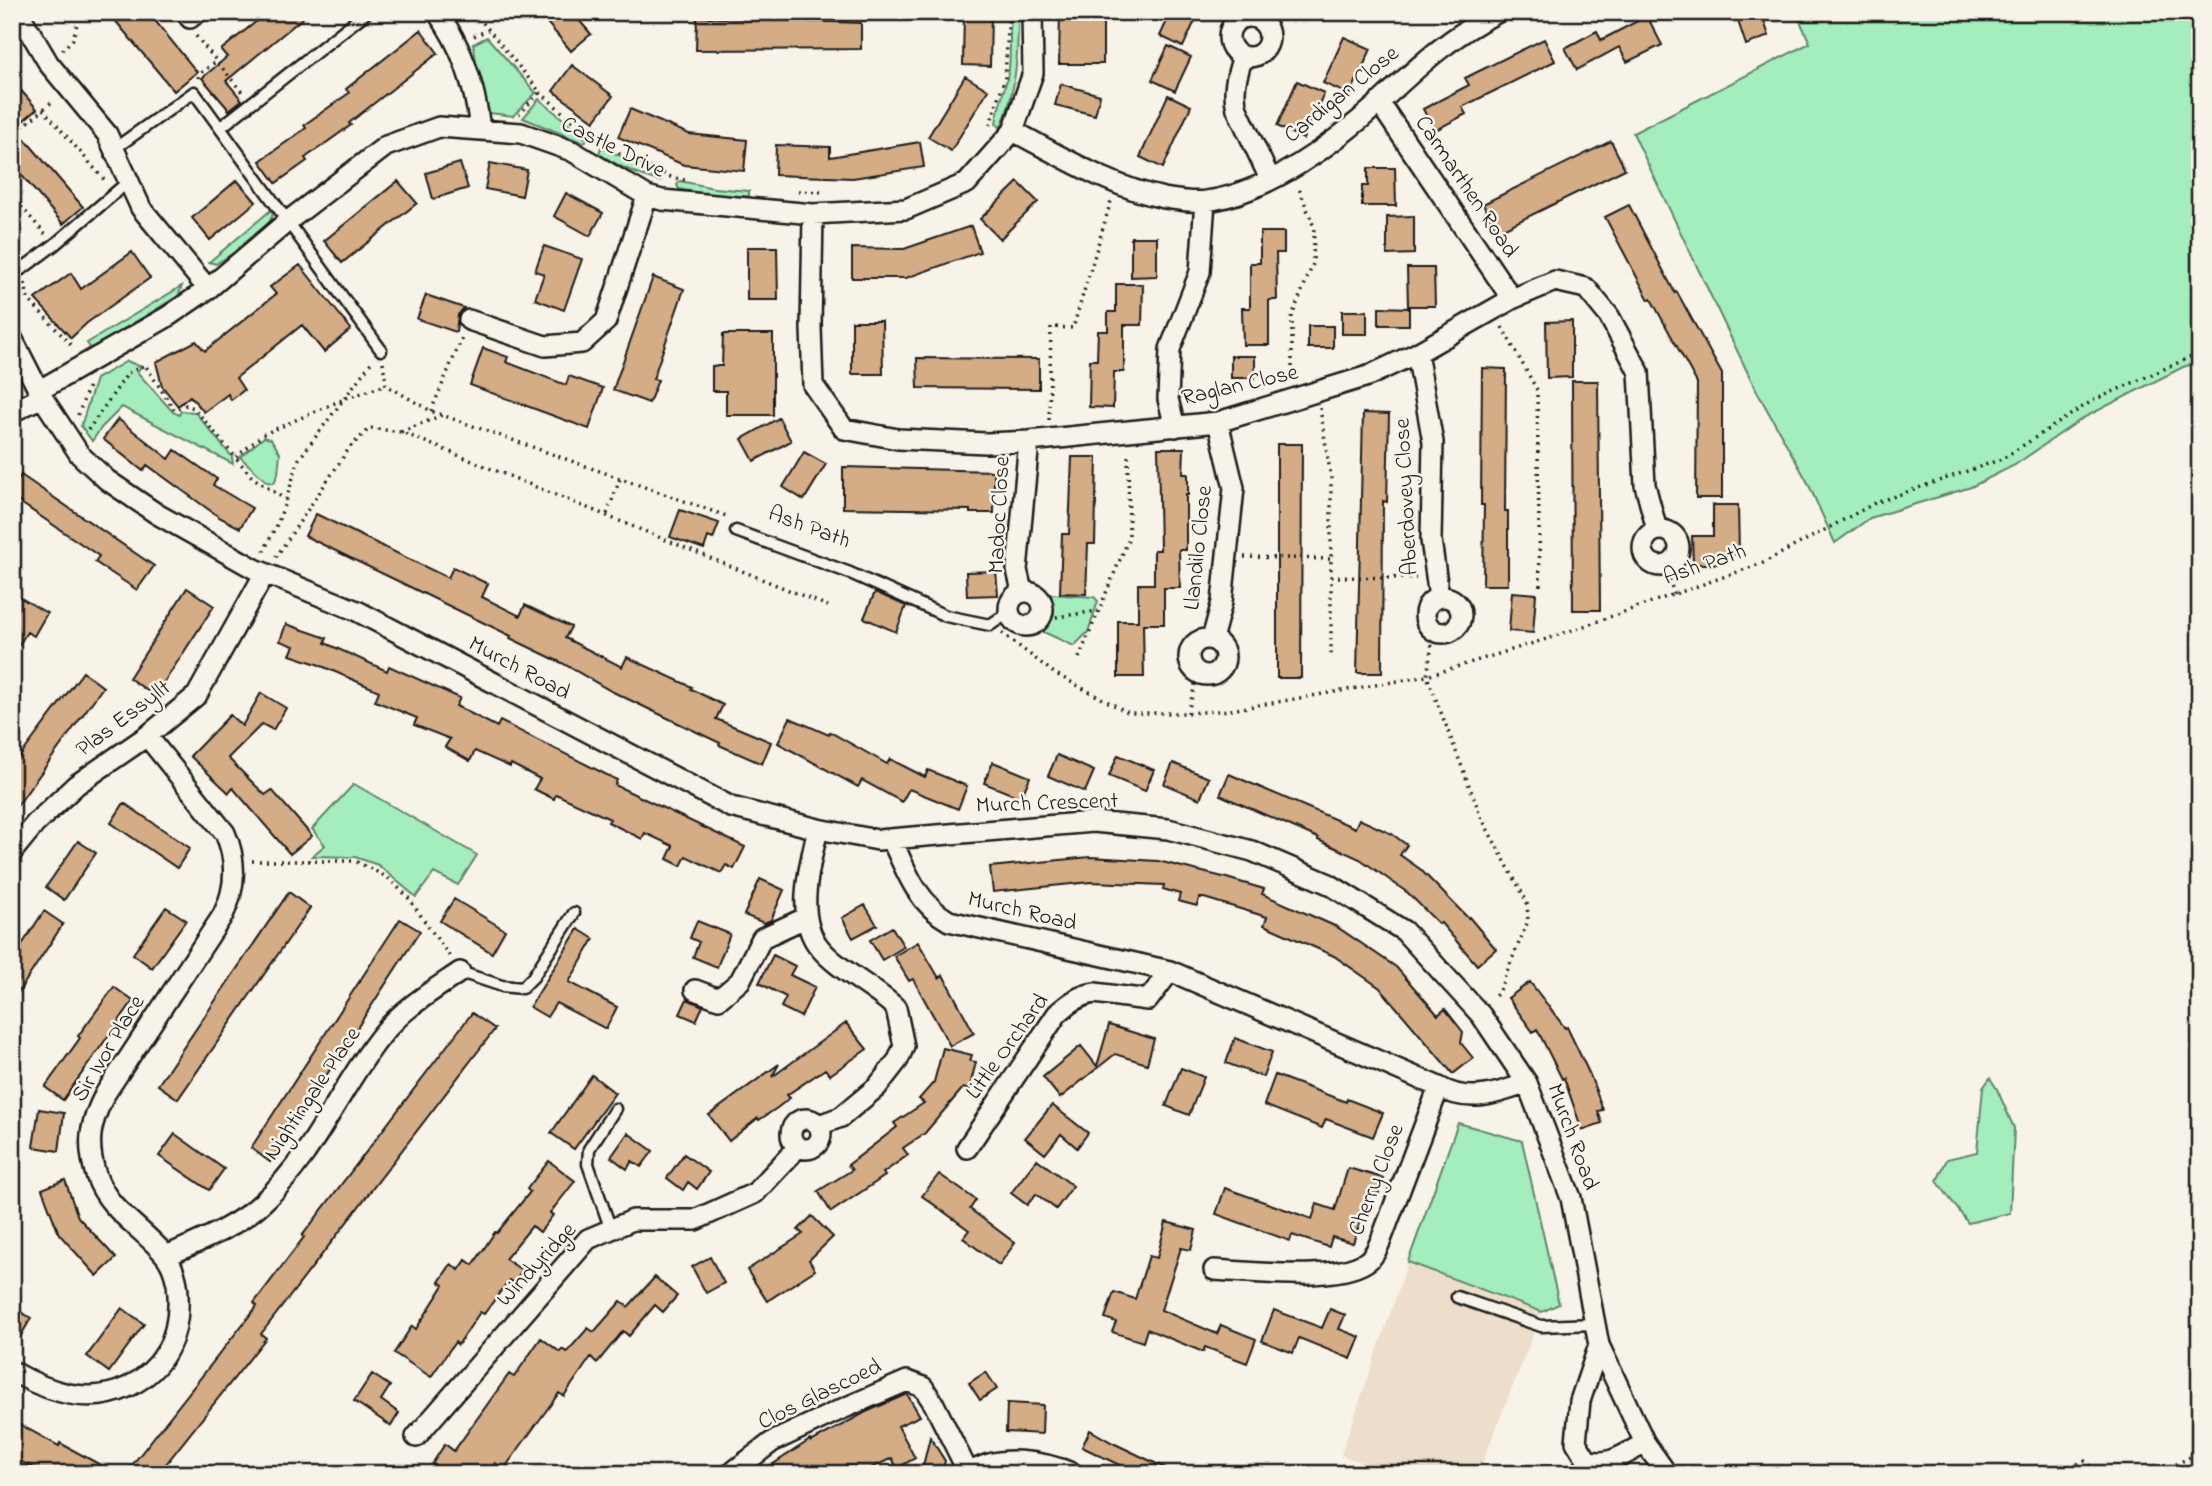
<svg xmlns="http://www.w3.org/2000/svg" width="2212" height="1486" font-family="'Indie Flower',sans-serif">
  <rect width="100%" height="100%" fill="#f7f3e8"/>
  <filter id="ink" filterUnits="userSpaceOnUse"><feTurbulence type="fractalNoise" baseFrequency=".0143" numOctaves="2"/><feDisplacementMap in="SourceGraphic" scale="14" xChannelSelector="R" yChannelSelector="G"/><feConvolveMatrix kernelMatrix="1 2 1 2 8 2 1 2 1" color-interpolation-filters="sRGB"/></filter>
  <g filter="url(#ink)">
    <path fill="#ecdeca" d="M1408 1262 1542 1312 1478 1474H1392L1341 1455Z"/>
    <path fill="#a4edbc" stroke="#60846c" stroke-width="2" d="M1011 12H1018C1018 51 1017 91 1001 127L996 124C998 106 1006 87 1009 69 1011 50 1009 31 1011 12Z
      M1796 12H2200V362L2183 367 2083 418 2015 465 1971 487 1870 518 1835 543 1807 481 1755 388 1633 133 1810 43Z
      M487 37 536 93 513 116 490 113C474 96 479 65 473 44Z
      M539 99 587 139 584 143 523 118Z
      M601 147 660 174 662 178 660 181C638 176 618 165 599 154Z
      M680 181 714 188 749 191V196L719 197 679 189 677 185Z
      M271 210 273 213C270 232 232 254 216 264L209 262Z
      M182 286 178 296 91 349 87 343Z
      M127 361 141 367 137 372 173 412 179 415 181 411 195 412 232 457 233 464 122 407 102 427 92 441 81 426 96 379Z
      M264 437 271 439 280 453 278 474 274 483 267 482 240 457Z
      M1051 594 1094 597 1098 601 1088 632 1074 646 1037 629 1047 625 1054 612Z
      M354 784 477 855 458 885 434 873 416 897 378 865 355 857 312 856 325 845 312 829Z
      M1990 1078 1997 1089 2014 1128 2010 1213 1968 1223 1937 1181 1947 1159 1977 1152 1983 1088Z
      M1458 1123 1522 1141 1559 1304 1542 1312 1408 1262Z"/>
    <path fill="#d4ac85" stroke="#1c1c1c" stroke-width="2" d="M108 12H148L197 72 174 91Z
      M268 12H310L226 81 242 100 229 110 202 78 227 57 221 50Z
      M538 12H572L591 34 571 51Z
      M964 12H991L990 66 963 65Z
      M1060 12H1103V64H1059Z
      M1171 12H1199L1183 47 1160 36Z
      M1735 12H1761L1769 36 1746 45Z
      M1647 16 1662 45 1627 62 1619 47 1577 70 1565 48 1597 31 1601 40Z
      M697 17 861 23V49L696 50Z
      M421 30 438 53 349 123 351 125 305 158 307 161 276 183 260 161 306 128 304 125 349 93 346 89Z
      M1344 37 1371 49 1350 95 1323 83Z
      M1544 39 1555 61 1462 107 1466 114 1434 131 1423 109 1469 85 1465 78Z
      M1168 46 1191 57 1175 91 1152 80Z
      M572 65 613 96 594 121 553 91Z
      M965 76 988 90 951 151 928 137Z
      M12 80 37 109 12 130Z
      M1297 81 1324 93 1303 139 1277 126Z
      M1061 84 1100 95 1095 115 1055 105Z
      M1168 95 1191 106 1163 168 1140 157Z
      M630 109 689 134 747 140 744 171 684 165 618 137Z
      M24 138 83 207 63 224 12 164V148Z
      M1611 141 1625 169 1497 232 1483 204Z
      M920 142 924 167 853 178 775 175 776 145 830 147V157Z
      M460 163 468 188 433 199 426 173Z
      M490 163 527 170 522 196 485 189Z
      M1368 168H1395L1396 206H1362V186H1368Z
      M237 180 256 202 210 240 192 218Z
      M398 181 417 203 342 263 324 241Z
      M1018 182 1038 202 1000 239 980 219Z
      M566 193 603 213 590 236 554 216Z
      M1629 205 1675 293 1677 292 1722 374V498H1696L1697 383 1651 299 1649 300 1605 217Z
      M1414 216V254L1387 255V217Z
      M971 226 980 252 906 278H852V248L904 249Z
      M1260 232H1284V253H1276L1277 300H1269V345H1243L1242 308H1250V263H1260Z
      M1131 237H1157V276L1131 277Z
      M544 246 582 259 564 310 535 299 544 274 535 271Z
      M747 247H777L778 300H747Z
      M132 252 150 278 87 323 71 338 35 299 71 273 81 289Z
      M300 265 351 329 324 352 302 325 236 378 244 390 231 400 228 394 204 412 190 396 178 406 162 386 156 362 196 341 205 351 276 294 270 287Z
      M1407 268H1434L1435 306H1408Z
      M653 277 684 289 653 379 658 380 649 403 613 390Z
      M1116 284H1143L1142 325H1124V372H1114L1113 408 1089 407 1090 360H1097L1098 331H1108V312H1116Z
      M426 295 464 308 458 315 456 332 417 319Z
      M1379 307 1409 308V325H1379Z
      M1342 311H1367V334H1342Z
      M852 321H882L883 374H852Z
      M1572 321V377L1547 378 1546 322Z
      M1308 326H1333V348H1308Z
      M723 334H773V415H726V391H712V366H722Z
      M483 348 508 357 506 362 566 385 569 376 603 388 589 429 470 385Z
      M1231 356H1255V378H1231Z
      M917 358 1039 359V389L918 388Z
      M1482 368 1506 369 1505 511H1508V585H1483L1484 505H1481Z
      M1572 381H1598L1600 610H1573Z
      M1363 413 1389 414 1387 502 1383 501 1382 673H1357Z
      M779 418 791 441 754 461 742 439Z
      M118 419 169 459 175 450 217 479 213 485 252 508 240 528 219 517 147 465 143 471 103 439Z
      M1277 444H1302L1301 678H1277Z
      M1158 448H1184L1183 474H1188V495H1186V550H1179L1180 588H1164V624H1143L1144 677H1118V621H1138V584H1154V550H1160Z
      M804 452 826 464 804 500 783 487Z
      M1072 457H1097L1095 544H1088L1086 594 1060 593 1062 534H1069Z
      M843 467 994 471V513H970V510L843 508Z
      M21 475 154 566 137 590 95 562 99 556 12 497V488Z
      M1713 505H1738L1739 554 1717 555V564H1693L1692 536H1713Z
      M680 510 719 523 713 539 708 537 704 549 670 537Z
      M316 514 448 578 453 567 488 584 482 597 520 616 525 605 571 627 565 638 622 667 627 657 692 687 691 689 723 705 716 719 771 742 762 764 719 745 720 743 611 691 562 663 510 638 511 636 305 536Z
      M996 571 998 595 967 596 966 572Z
      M187 588 214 606 155 696 129 678Z
      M875 592 906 606 896 632 864 618Z
      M1512 592 1536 594 1533 633 1509 631Z
      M12 593 47 613 34 636 27 632 12 656Z
      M286 624 327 638 325 643 387 671 389 666 460 698 456 706 497 727 500 721 617 780 615 785 745 847 734 869 726 865 721 873 686 856 681 866 667 859 673 846 645 833 642 839 608 822 610 819 556 794 554 799 534 789 540 779 511 764 510 767 475 751 470 761 445 747 450 739 414 725 417 718 375 701 379 691 317 664 290 655 294 646 280 641Z
      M83 672 103 687 12 813V767Z
      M261 693 286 708 273 730 262 724 228 758 265 795 272 790 312 836 290 854 233 788 229 793 190 756 230 715 242 726Z
      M790 718 829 735 830 732 887 764 890 759 925 777 928 770 967 786 958 809 909 789 902 802 862 780 858 787 778 743Z
      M1057 755 1094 771 1085 792 1048 776Z
      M1118 755 1154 770 1145 791 1109 776Z
      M993 762 1030 777 1021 798 984 783Z
      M1173 763 1209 778 1200 799 1164 784Z
      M1229 774 1355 828 1359 819 1392 834 1407 845 1400 855 1420 869 1468 918 1469 917 1496 949 1477 965 1441 923 1439 924 1408 893 1360 859 1318 840V838L1220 795Z
      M124 803 190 848 177 868 111 823Z
      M78 841 96 853 64 900 46 887Z
      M1090 857 1158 861 1223 877 1264 889 1262 894 1337 927 1396 967 1438 1015 1445 1009 1463 1032 1461 1043 1473 1058 1453 1074 1380 988 1334 956 1264 925 1267 917 1204 898H1199L1197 906 1178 901 1180 894 1163 889 1164 885 1091 882 993 892 990 867Z
      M760 879 784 890 771 920 764 923 744 915Z
      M289 892 310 908 178 1099 158 1085Z
      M454 899 505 930 492 953 440 921Z
      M865 905 877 925 853 938 842 918Z
      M166 907 186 920 152 968 133 954Z
      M44 911 63 924 12 1002V960Z
      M400 919 420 931 270 1162 251 1148Z
      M697 921 730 934 717 967 693 957 699 942 690 938Z
      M892 927 904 947 882 960 870 940Z
      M578 929 594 939 569 982 617 1007 606 1029 556 1003 547 1017 530 1007Z
      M918 942 939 978 943 975 974 1033 950 1046 913 979 909 981 894 956Z
      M773 955 795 966 790 975 815 987 801 1017 781 1007 786 997 759 983Z
      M1530 982 1565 1028 1567 1027 1590 1075 1603 1110 1598 1111 1602 1123 1582 1130 1564 1078 1562 1079 1537 1029 1533 1032 1508 998Z
      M114 987 133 1001 63 1100 45 1087 80 1038 78 1036Z
      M687 999 703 1006 696 1021 680 1014Z
      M472 1013 495 1029 261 1334 266 1338 158 1474H125L257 1306 254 1303 304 1237 302 1236Z
      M846 1023 867 1049 830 1075 825 1069 787 1095 790 1098 777 1108 759 1120 758 1118 729 1141 709 1115 779 1064 772 1077Z
      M1109 1025 1154 1039 1147 1064 1115 1054 1060 1098 1043 1077 1081 1046 1097 1066Z
      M1235 1038 1272 1052 1263 1077 1226 1063Z
      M943 1048 972 1055 970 1061 976 1062 969 1090 963 1088 925 1133 903 1148 908 1155 883 1173 885 1176 831 1212 818 1191 852 1170 848 1165 897 1127 894 1123 924 1103 919 1099 934 1082Z
      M1181 1068 1204 1077 1189 1115 1166 1106Z
      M592 1075 615 1093 574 1149 551 1133Z
      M1275 1075 1346 1102 1347 1099 1383 1113 1373 1137 1326 1119 1322 1128 1264 1105Z
      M1052 1105 1088 1133 1077 1148 1061 1134 1045 1154 1025 1138Z
      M39 1109 64 1113 59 1151 33 1147Z
      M628 1133 653 1151 641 1167 632 1161 627 1169 611 1157Z
      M175 1134 224 1169 209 1190 159 1156Z
      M684 1154 709 1172 697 1189 688 1182 683 1190 667 1178Z
      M1037 1159 1073 1186 1056 1209 1036 1194 1027 1205 1011 1193Z
      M549 1161 575 1181 550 1213 553 1215 540 1232 532 1226 505 1259 522 1270 514 1283 509 1280 484 1314 480 1312 458 1345 455 1342 431 1377 394 1353 412 1326 416 1329 444 1285 439 1282 451 1264 459 1270 466 1260 473 1265 495 1232 497 1233 530 1192 527 1189Z
      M1348 1168 1383 1178 1378 1195 1370 1193 1353 1243 1332 1237 1329 1247 1292 1235 1290 1241 1216 1214 1225 1188 1312 1219 1317 1204 1335 1210Z
      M939 1174 976 1200 970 1209 1015 1243 999 1265 963 1238 969 1230 922 1196Z
      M65 1180 78 1217 116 1258 97 1276 59 1234 42 1189Z
      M812 1216 833 1237 809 1260 815 1270 767 1301 747 1270 803 1234 798 1230Z
      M1166 1222 1196 1230 1191 1250 1181 1248 1161 1310 1217 1334 1221 1325 1256 1339 1247 1363 1205 1347 1203 1352 1147 1329 1143 1342 1112 1332 1116 1322 1105 1318 1114 1292 1135 1299 1149 1256 1157 1258Z
      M710 1257 724 1283 706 1293 692 1267Z
      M655 1277 677 1296 663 1312 655 1305 629 1336 623 1331 597 1363 591 1357 564 1396 559 1393 504 1469 495 1463 488 1474H446L432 1464 445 1444 454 1451 509 1374 514 1377 541 1338 560 1352 562 1349 567 1352 588 1328 594 1332 621 1301 628 1307Z
      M12 1307 31 1318 12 1351Z
      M122 1308 144 1324 109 1372 87 1356Z
      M1330 1309 1345 1315 1339 1329 1360 1337 1351 1359 1299 1338 1293 1353 1262 1341 1274 1310 1322 1328Z
      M986 1372 997 1389 980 1400 969 1383Z
      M372 1374 390 1386 381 1400 399 1413 391 1426 354 1401Z
      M907 1394 920 1416 898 1426 915 1458 897 1468 892 1458 859 1474H758L810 1440 811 1442 866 1412Z
      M1007 1403 1043 1405 1042 1434 1006 1432Z
      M12 1420 59 1446 60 1443 117 1474H47L36 1469 12 1457Z
      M1090 1430 1113 1443 1178 1474H1138L1082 1447Z
      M930 1437 945 1461 941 1474H921Z"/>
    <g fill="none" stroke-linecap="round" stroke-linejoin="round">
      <g stroke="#1c1c1c" stroke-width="15">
        <path id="service" d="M221 127 367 12
          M114 149 194 92 381 350
          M22 269 54 245 129 181
          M736 531 850 573 946 616 990 625 1008 613
          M460 972 502 986 522 988 533 977 574 913
          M611 1230 588 1164 589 1149 615 1109
          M1457 1297 1541 1326 1595 1324"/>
      </g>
      <g stroke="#1c1c1c" stroke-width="24">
        <path id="minor" d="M186 12 190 18 198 12
          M437 12C463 47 475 86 480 129
          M12 13 23 20 49 64 107 134 141 208 208 289
          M1229 37a20 20 0 1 1 40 0a20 20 0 1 1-40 0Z
          M1243 56C1237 75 1232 90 1237 109L1270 179
          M1379 102 1512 299
          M1013 131C1061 156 1110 187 1164 198 1176 200 1194 203 1206 201 1268 193 1335 143 1380 102 1420 65 1449 37 1498 12
          M813 214 811 328 813 385 844 429 898 439 986 443 1029 441 1218 422 1368 376 1417 353 1512 299 1555 281 1586 288 1609 316 1639 372 1645 485 1657 530
          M469 320 545 346 582 343 606 321 647 196
          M12 338 42 397 80 455 107 480 157 514 255 569 357 611 731 807 818 829 878 840 1093 822 1168 829 1252 851 1329 884 1404 931 1481 1015 1527 1083 1571 1198 1599 1345 1645 1443 1667 1474
          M1417 353 1433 442 1431 540 1439 597
          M40 390 167 317 208 289 288 221 386 146 439 127 521 133 572 151 647 196 662 200 813 214 906 209 967 183 1013 131 1033 73 1032 12
          M12 412 42 397
          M1175 427 1168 399 1170 349 1200 272 1205 201
          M1643 548a18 18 0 1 1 36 0a18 18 0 1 1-36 0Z
          M1022 591 1017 570 1029 441
          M1009 609a17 17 0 1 1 34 0a17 17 0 1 1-34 0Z
          M1425 615a18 18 0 1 1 36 0a18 18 0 1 1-36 0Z
          M1189 657a18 18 0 1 1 36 0a18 18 0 1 1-36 0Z
          M1212 639 1222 602 1234 488 1218 422
          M818 829C810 864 794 918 820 948 838 970 874 987 896 1008L904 1046 898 1060 877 1087 841 1117 819 1125
          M892 840C906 871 917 903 949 921L1170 971 1439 1087C1468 1104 1497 1094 1527 1083
          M12 852 35 824 76 785 147 736 197 695 265 573
          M695 990 719 999 740 981 762 938 805 918
          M791 1134a15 15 0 1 1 30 0a15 15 0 1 1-30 0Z
          M967 1148 1057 1014C1068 1004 1079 995 1095 993L1148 1000 1170 971
          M166 1256C200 1241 237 1227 264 1201 316 1153 338 1090 381 1036 402 1009 432 991 460 972
          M1214 1270C1253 1272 1335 1282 1366 1262 1374 1257 1377 1249 1381 1240L1439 1087
          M1599 1345 1580 1401 1576 1442 1587 1460C1609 1467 1625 1454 1645 1443
          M12 1371C48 1392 89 1406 128 1387 166 1368 180 1335 178 1295 178 1282 173 1265 165 1255 142 1227 108 1211 96 1175 86 1143 90 1123 105 1094L223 915C236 889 237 860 225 833L147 736
          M416 1437 588 1239 633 1220H695L755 1193 798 1147
          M730 1474 772 1442 842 1409 907 1381 923 1387 934 1404 969 1474
          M969 1474C996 1453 1044 1461 1074 1474"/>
      </g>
      <path stroke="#1c1c1c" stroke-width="3.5" stroke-dasharray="2 5" stroke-linecap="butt" d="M474 12 540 92 519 114
        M196 36 242 92
        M474 36 488 30
        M62 50 73 39 80 12
        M198 78 199 74 217 61
        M540 92 590 137
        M43 109 107 183
        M990 125 1005 77 1009 12
        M12 136 53 101
        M612 150 671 177 689 181
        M798 191 825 192
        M12 196 45 234
        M12 245 17 256
        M25 283 28 299 73 347
        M1502 327 1537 390 1540 589
        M383 362 386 385 431 411 442 415
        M1292 381V316L1313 264 1314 227 1298 186
        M1320 408 1331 478V659
        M431 411 462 338
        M78 415 90 383
        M1049 420 1051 327 1073 328 1111 201
        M88 430 128 373 145 365 175 411 186 405 194 408 252 477 286 500 278 522 264 551
        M401 432 442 415 729 517
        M236 457 264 434 344 399 386 385
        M286 500 299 459 373 360
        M607 514 620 479
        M276 557 350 447 370 428 401 432 828 606
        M1244 557 1331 559
        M1665 566 1674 594
        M1331 577 1416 578
        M1042 619 1098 611
        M1434 631 1427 676 1482 819 1527 902 1528 921 1499 991 1493 999
        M1002 633 1054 673 1129 713H1188L1231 710 1427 676 1550 638 1763 563 1875 503 2002 459 2092 401 2200 353
        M1079 658 1129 538 1128 451
        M1188 713 1198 672
        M252 861H355L387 877 407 896 450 957
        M2051 1474 2085 1461 2099 1474
        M2157 1474 2200 1452"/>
      <use href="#service" stroke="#f7f3e8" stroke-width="10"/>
      <use href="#minor" stroke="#f7f3e8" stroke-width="19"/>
    </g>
  </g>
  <g text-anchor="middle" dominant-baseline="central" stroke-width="5" stroke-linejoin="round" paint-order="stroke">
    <g font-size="23" fill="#1c1c1c" stroke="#f7f3e8">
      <text transform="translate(1342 95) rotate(-39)">Cardigan Close</text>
      <text transform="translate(613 148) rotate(26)">Castle Drive</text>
      <text transform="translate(1466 187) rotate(56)">Carmarthen Road</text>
      <text transform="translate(1240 386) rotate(-13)">Raglan Close</text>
      <text transform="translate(1407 497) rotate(-93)">Aberdovey Close</text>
      <text transform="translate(1000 515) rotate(-87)">Madoc Close</text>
      <text transform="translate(809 528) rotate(20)">Ash Path</text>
      <text transform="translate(1199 548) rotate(-84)">Llandilo Close</text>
      <text transform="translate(1705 565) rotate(-19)">Ash Path</text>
      <text transform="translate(519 669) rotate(28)">Murch Road</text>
      <text transform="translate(124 719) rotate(-37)">Plas Essyllt</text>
      <text transform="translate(1047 804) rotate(-2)">Murch Crescent</text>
      <text transform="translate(1022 912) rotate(13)">Murch Road</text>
      <text transform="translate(1008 1047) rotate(-54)">Little Orchard</text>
      <text transform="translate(109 1049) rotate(-59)">Sir Ivor Place</text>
      <text transform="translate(313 1094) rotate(-56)">Nightingale Place</text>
      <text transform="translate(1572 1137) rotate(70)">Murch Road</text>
      <text transform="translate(1377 1180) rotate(-69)">Cherry Close</text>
      <text transform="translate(537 1265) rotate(-47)">Windyridge</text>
      <text transform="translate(820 1395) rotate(-26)">Clos Glascoed</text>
    </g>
  </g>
  <rect width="2212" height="1486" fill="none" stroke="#f7f3e8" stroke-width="42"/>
  <rect x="21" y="21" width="2170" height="1444" fill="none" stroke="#1c1c1c" stroke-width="2.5" filter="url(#ink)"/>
</svg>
